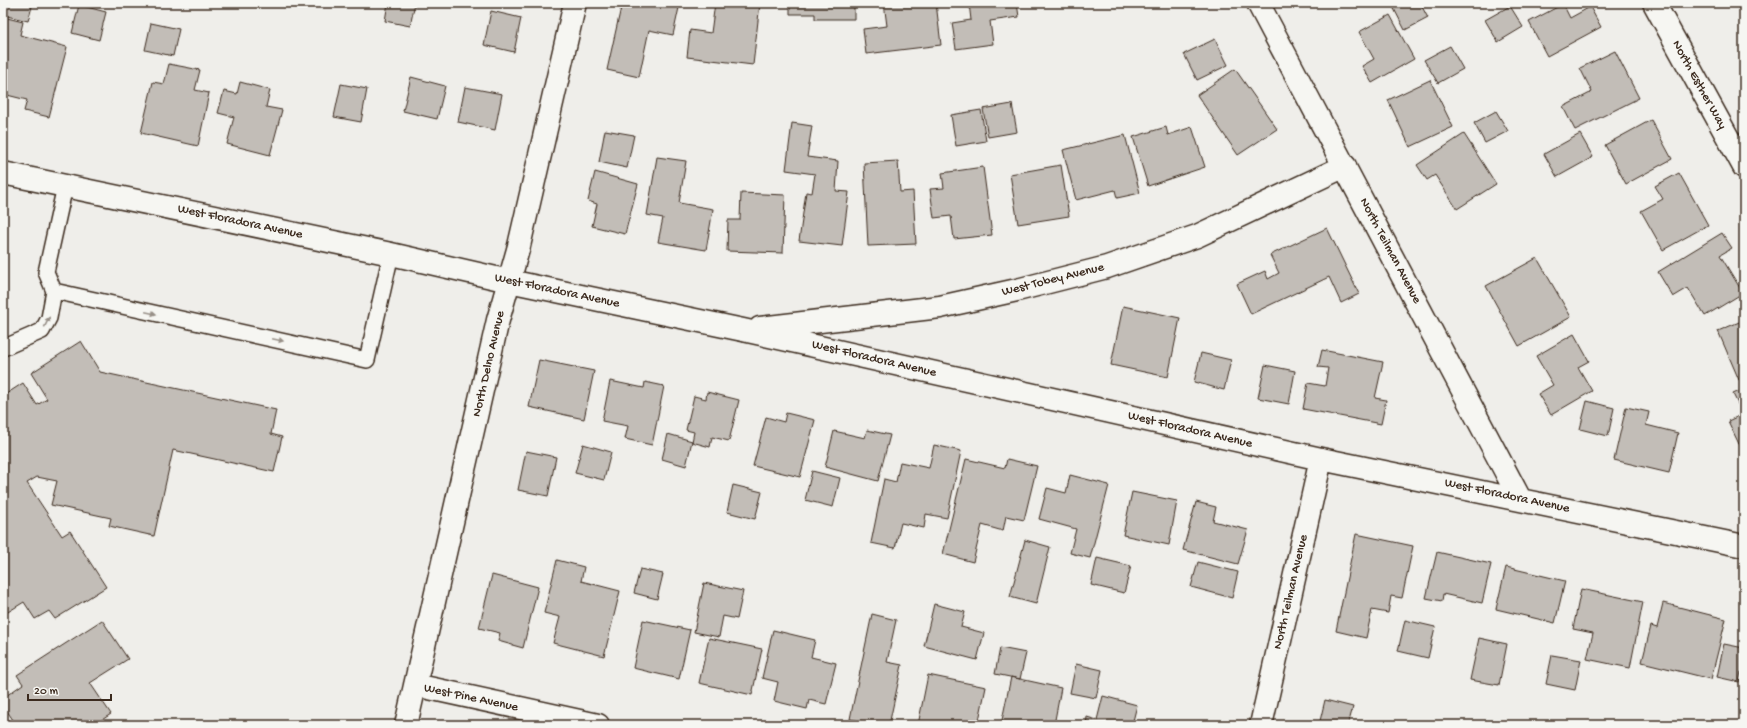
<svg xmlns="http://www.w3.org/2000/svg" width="1747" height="728" font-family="'Gochi Hand',sans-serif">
  <rect width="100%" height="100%" fill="#efeeea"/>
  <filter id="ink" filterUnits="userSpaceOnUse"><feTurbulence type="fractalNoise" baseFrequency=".025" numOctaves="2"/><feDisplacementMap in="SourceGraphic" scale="8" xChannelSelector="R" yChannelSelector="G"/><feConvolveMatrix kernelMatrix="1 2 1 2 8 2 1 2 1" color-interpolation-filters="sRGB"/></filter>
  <g filter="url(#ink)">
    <path fill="#c2bdb7" stroke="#3b2a1e" d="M5 3H33L28 21 3 15Z
      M388 3H415L410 26 385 21Z
      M622 3H680L673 35 649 30 639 77 607 70Z
      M715 3H760L753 65 687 57 690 30 711 33Z
      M790 3H854V19H815V14H790Z
      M884 3H936L941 45 866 54 863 29 887 26Z
      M969 3H1017L1019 17 990 21 993 44 956 49 952 23 971 20Z
      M1391 3H1420L1428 18 1405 30Z
      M1563 4 1570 18 1590 7 1601 27 1547 56 1529 22Z
      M79 5 106 12 99 40 72 33Z
      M1510 6 1523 27 1498 42 1485 20Z
      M491 11 521 18 514 52 484 45Z
      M1390 15 1414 59 1372 83 1362 66 1374 59 1359 32Z
      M3 17 23 22 20 35 67 47 49 117 24 111 27 100 3 94Z
      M151 23 179 29 173 56 145 50Z
      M1215 39 1228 65 1197 80 1184 54Z
      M1450 46 1463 69 1438 83 1424 60Z
      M1615 51 1639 98 1575 130 1563 107 1592 92 1580 68Z
      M169 64 200 70 195 90 209 93 198 146 141 133 153 82 164 84Z
      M1235 69 1277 129 1238 155 1197 95Z
      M411 77 445 86 437 119 403 111Z
      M1430 80 1453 127 1410 147 1388 100Z
      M240 82 270 90 266 107 282 110 270 155 227 144 234 117 218 113 224 91 237 94Z
      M341 84 367 89 361 122 334 117Z
      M465 87 502 94 495 130 458 122Z
      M1012 104 1017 132 988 137 983 109Z
      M981 110 986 141 956 146 951 115Z
      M1496 111 1508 131 1485 143 1474 123Z
      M1651 120 1672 159 1626 184 1605 145Z
      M792 123 812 126 807 157 838 161 836 191 849 192 842 246 799 241 806 192 812 193 815 174 786 170Z
      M1166 127 1168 135 1192 127 1205 167 1148 186 1133 137Z
      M605 130 634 135 627 168 599 162Z
      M1464 134 1496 184 1457 209 1435 175 1427 180 1417 165Z
      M1580 134 1593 157 1557 177 1544 154Z
      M1125 135 1140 193 1117 198 1115 190 1076 200 1063 150Z
      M657 157 686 161 679 203 713 209 706 250 658 242 663 218 647 215Z
      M898 161 900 192 913 191 916 244 868 246 864 163Z
      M1061 165 1069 216 1018 224 1010 174Z
      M983 167 992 235 954 239 951 216 934 218 930 189 944 188 942 173Z
      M595 172 638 184 625 234 592 226 597 204 588 201Z
      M1679 173 1708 225 1663 250 1641 211 1663 199 1655 186Z
      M741 193 785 195 783 253 727 251 728 220H740Z
      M1327 228 1359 294 1341 303 1329 277 1251 314 1237 284 1265 271 1268 279 1279 273 1270 255Z
      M1722 233 1732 248 1720 255 1743 293 1705 316 1688 288 1673 297 1658 272Z
      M1537 258 1571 317 1519 346 1486 286Z
      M1123 306 1180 318 1168 377 1111 365Z
      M1744 320V378L1739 380 1718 331Z
      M1574 334 1589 361 1578 367 1592 391 1551 415 1538 394 1553 385 1536 356Z
      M81 341 100 372 276 410 271 434 282 437 274 472 173 450 154 536 109 526 111 518 51 505 57 481 37 477 27 483 62 536 70 531 106 587 55 619 49 611 35 619 24 602 3 615V396L23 383 37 405 47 399 31 373Z
      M1322 350 1383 362 1375 398 1386 400 1381 424 1303 409 1308 383 1325 386 1328 368 1318 367Z
      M1201 353 1231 360 1224 390 1194 382Z
      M539 360 594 371 584 419 529 407Z
      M1265 365 1295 371 1289 404 1258 398Z
      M610 381 644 388 645 382 664 386 652 445 625 439 628 426 602 421Z
      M1744 389V441L1739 444 1728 421 1743 414 1733 394Z
      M707 392 739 400 729 441 712 437 710 447 692 442 694 432 686 430 694 396 706 399Z
      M1587 401 1614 408 1608 436 1580 429Z
      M1626 407 1649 412 1646 425 1678 433 1669 473 1614 460Z
      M786 413 815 420 800 477 753 466 766 417 784 422Z
      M867 430 890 435 878 481 825 467 834 431 865 438Z
      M668 434 692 441 686 466 662 459Z
      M583 444 611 452 604 480 575 473Z
      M934 445 961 451 947 518 926 514 924 528 901 523 895 548 871 543 884 479 896 482 900 462 929 468Z
      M526 451 556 457 548 496 518 490Z
      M966 459 1005 468 1007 459 1037 466 1024 520 1006 516 1003 531 982 525 973 562 943 554Z
      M812 471 840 478 833 507 805 500Z
      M1070 475 1109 485 1090 558 1070 553 1076 529 1039 519 1047 488 1066 493Z
      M733 485 762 492 755 519 727 512Z
      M1132 492 1177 501 1169 545 1123 535Z
      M1196 502 1216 507 1213 521 1248 530 1238 564 1183 550Z
      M1356 534 1413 546 1402 598 1391 596 1388 613 1372 610 1366 638 1336 631Z
      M1025 540 1050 547 1036 604 1010 597Z
      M1437 552 1491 564 1482 603 1443 594 1442 601 1426 598Z
      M1097 558 1131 566 1124 593 1091 585Z
      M557 560 584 567 581 581 620 591 604 656 553 643 560 617 544 613Z
      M1198 562 1238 572 1232 598 1191 587Z
      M1506 567 1565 581 1555 623 1496 609Z
      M640 569 663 574 657 599 634 593Z
      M492 575 538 587 523 648 498 641 500 633 479 628Z
      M704 583 743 591 737 619 723 616 719 637 694 632Z
      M1581 589 1643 602 1630 668 1587 659 1593 633 1573 629Z
      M1663 603 1726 619 1711 679 1642 662 1651 626 1657 628Z
      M934 604 965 612 961 627 984 633 977 660 924 646Z
      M872 614 896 620 887 662 902 665 889 725H879L850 719Z
      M102 620 128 659 90 683 111 714 94 725H11L15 723 3 705V698L23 684 17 675Z
      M643 620 690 630 679 679 633 668Z
      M1405 620 1435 627 1428 658 1398 651Z
      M773 630 815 640 811 657 836 663 826 704 809 700 807 709 774 701 778 682 762 678Z
      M709 638 762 649 752 695 699 683Z
      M1479 638 1507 644 1499 685 1470 680Z
      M1724 644 1744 648V673L1741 672 1739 682 1717 677Z
      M1000 648 1026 653 1020 679 995 674Z
      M1552 655 1581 660 1575 690 1546 684Z
      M1076 664 1102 670 1096 698 1070 693Z
      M928 675 986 687 978 725H918Z
      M1011 677 1061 688 1054 725H1001Z
      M1103 696 1137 705 1132 725H1086L1087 717 1097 720Z
      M1325 700 1353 707 1348 725H1319Z"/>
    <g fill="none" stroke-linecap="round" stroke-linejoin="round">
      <g stroke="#3b2a1e" stroke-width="18">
        <path id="service" d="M54 291 46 272 65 186
          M3 348 42 331 49 318 54 291 367 360 391 254"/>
      </g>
      <g stroke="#3b2a1e" stroke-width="25">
        <path id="minor" d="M1258 3 1520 499
          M1654 3 1744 167
          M3 173 391 254 509 281 743 330 1321 459 1744 546
          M760 328 940 307 1017 290 1107 267 1197 236 1345 166
          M415 685 598 725
          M406 725 498 320 519 246 575 3
          M1261 725 1321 459"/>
      </g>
      <use href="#service" stroke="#f6f6f2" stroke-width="15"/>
      <use href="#minor" stroke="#f6f6f2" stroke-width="22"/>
    </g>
    <defs><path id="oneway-solid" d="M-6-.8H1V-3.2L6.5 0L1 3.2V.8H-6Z"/></defs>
    <g fill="#989088">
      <use href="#oneway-solid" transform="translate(151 313) rotate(12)"/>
      <use href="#oneway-solid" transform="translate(47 322) rotate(-64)"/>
      <use href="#oneway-solid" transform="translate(278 340) rotate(12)"/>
    </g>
  </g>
  <g text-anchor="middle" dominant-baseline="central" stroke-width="3.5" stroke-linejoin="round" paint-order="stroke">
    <g font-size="13" fill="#3b2a1e" stroke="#f6f6f2">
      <text transform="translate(1699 85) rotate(61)">North Esther Way</text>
      <text transform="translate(240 222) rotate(12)">West Floradora Avenue</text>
      <text transform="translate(1390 251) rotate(62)">North Teilman Avenue</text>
      <text transform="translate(1053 280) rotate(-14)">West Tobey Avenue</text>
      <text transform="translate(557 291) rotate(12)">West Floradora Avenue</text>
      <text transform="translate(874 359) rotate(13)">West Floradora Avenue</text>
      <text transform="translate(489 364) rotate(-77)">North Delno Avenue</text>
      <text transform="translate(1190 430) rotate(13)">West Floradora Avenue</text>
      <text transform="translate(1507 496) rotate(12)">West Floradora Avenue</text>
      <text transform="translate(1291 592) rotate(-77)">North Teilman Avenue</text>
      <text transform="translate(471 698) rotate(12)">West Pine Avenue</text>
    </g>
  </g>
  <rect width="1747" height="728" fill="none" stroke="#f6f6f2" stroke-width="16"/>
  <rect x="8" y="8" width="1731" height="712" fill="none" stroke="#3b2a1e" stroke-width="1.5" filter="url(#ink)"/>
  <path d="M28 694v6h83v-6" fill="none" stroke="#3b2a1e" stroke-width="2"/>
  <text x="34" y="694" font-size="12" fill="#3b2a1e" stroke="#f6f6f2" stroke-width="3" paint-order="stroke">20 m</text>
</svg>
